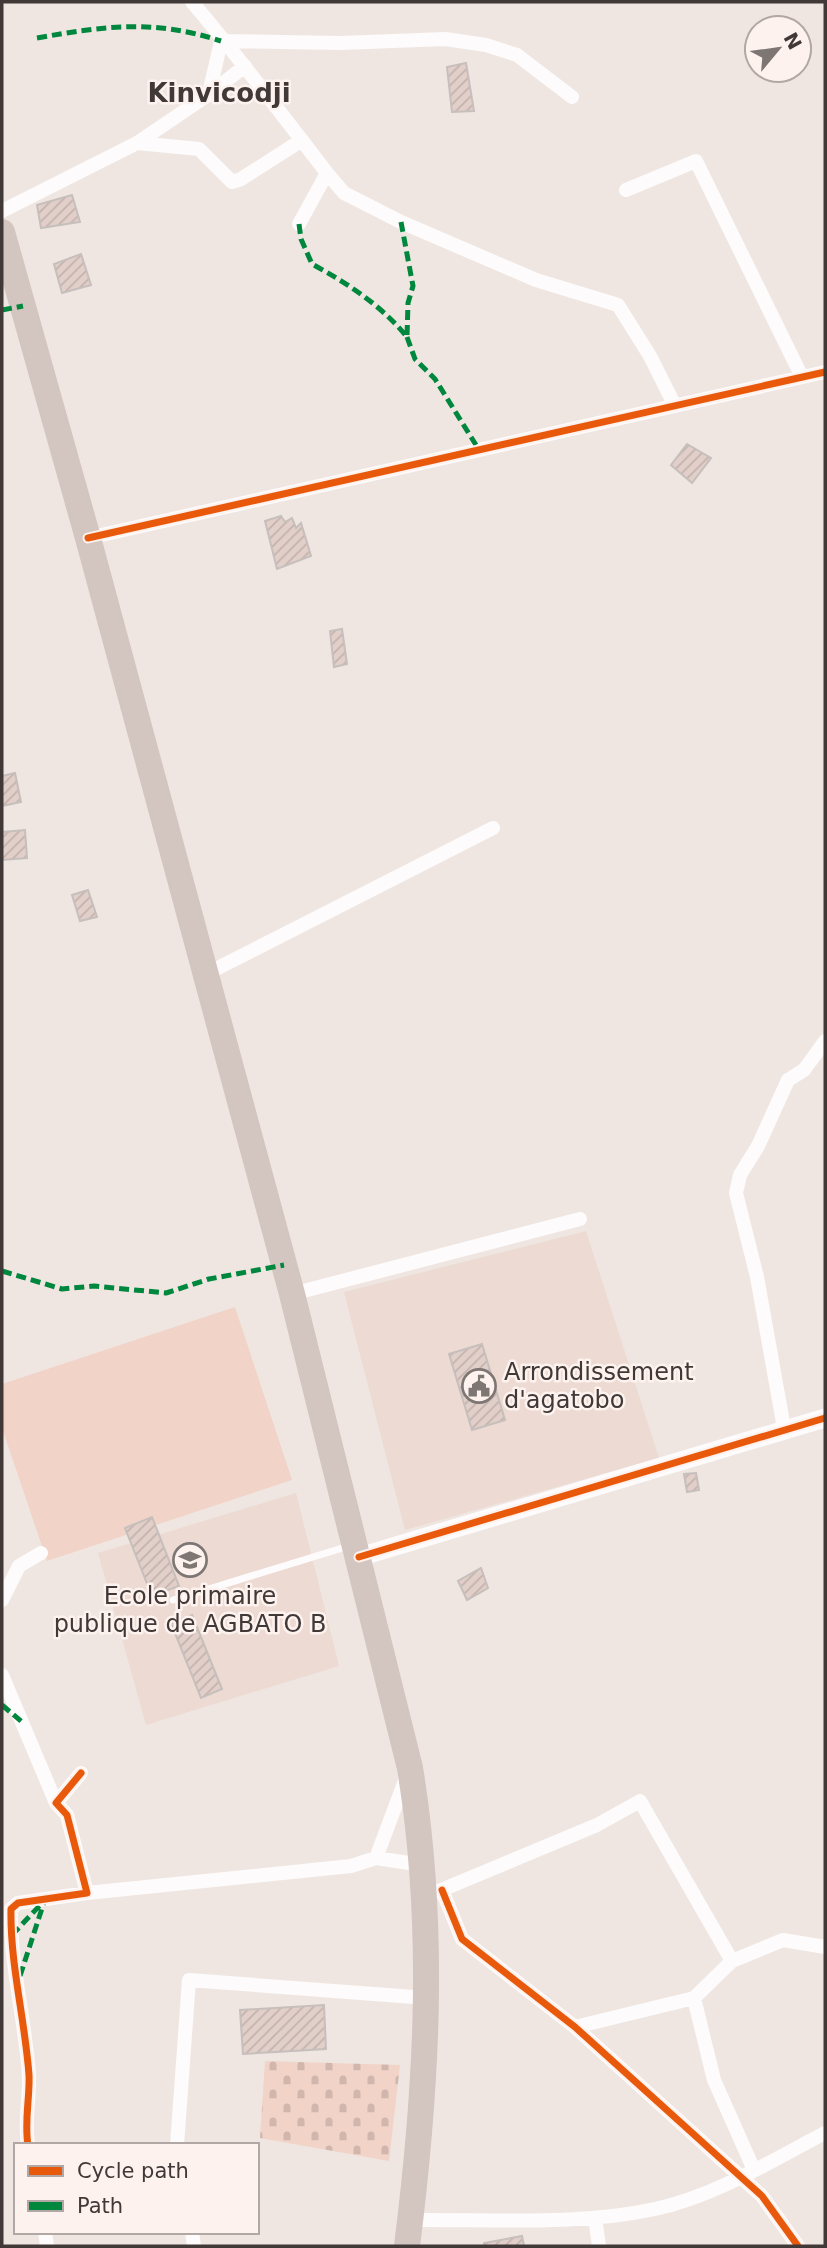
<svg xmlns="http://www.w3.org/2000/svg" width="827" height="2248" font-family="'DejaVu Sans',sans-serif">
  <defs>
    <pattern id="cemetery-stones" width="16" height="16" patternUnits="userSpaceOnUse" patternTransform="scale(1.75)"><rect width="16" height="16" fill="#f1d3c8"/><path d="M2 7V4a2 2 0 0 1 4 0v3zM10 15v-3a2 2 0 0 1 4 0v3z" fill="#d0b6ac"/></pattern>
    <pattern id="building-hatch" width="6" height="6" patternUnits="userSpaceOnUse" patternTransform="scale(1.75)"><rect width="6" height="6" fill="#e2cfc9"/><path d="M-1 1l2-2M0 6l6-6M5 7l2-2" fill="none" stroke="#c3b2ad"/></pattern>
  </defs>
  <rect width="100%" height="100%" fill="#efe6e2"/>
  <path fill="#ecdad3" d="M586 1231 659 1458 405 1530 344 1292Z
    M296 1493 339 1666 146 1725 98 1553Z"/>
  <path fill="#f1d3c8" d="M235 1307 292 1480 47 1561 2 1428V1384Z"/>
  <path fill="url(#cemetery-stones)" d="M265 2061 400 2065 389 2161 260 2138Z"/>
  <path fill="url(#building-hatch)" stroke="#c6bfbc" stroke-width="2" d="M466 63 474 111 452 112 447 67Z
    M72 195 80 222 41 228 37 205Z
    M81 254 91 285 62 293 54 264Z
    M687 444 711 458 692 483 671 465Z
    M281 516 285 522 292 518 296 528 301 523 311 556 277 569 265 521Z
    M342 629 347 664 334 667 330 631Z
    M15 773 21 802 2 806V776Z
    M25 830 27 858 2 860V832Z
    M88 890 97 917 80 921 72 895Z
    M482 1344 505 1420 472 1430 449 1354Z
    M696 1473 699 1490 687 1492 684 1474Z
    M152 1517 179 1586 152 1596 125 1528Z
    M481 1568 488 1588 467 1600 458 1581Z
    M192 1615 222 1689 201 1698 171 1623Z
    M324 2005 326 2049 243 2054 240 2010Z
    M522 2236 524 2246H484V2243Z"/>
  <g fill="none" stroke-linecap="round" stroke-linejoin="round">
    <path stroke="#fdfbfb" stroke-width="7" d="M173 1600 349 1546"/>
    <path stroke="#fdfbfb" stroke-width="14" d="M192 2C239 57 282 115 327 173L299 224
      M221 41 341 43 445 39 486 45 517 55 572 97
      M209 94 221 41
      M137 143 208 95 245 66
      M327 173 344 193 401 222 536 280 618 305 650 356 675 406
      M626 190 696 161 802 377
      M2 211 137 143 199 149 232 182 241 179 302 140
      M88 538 825 372
      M204 975 493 828
      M292 1294 580 1219
      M784 1428 757 1277 736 1193 740 1175 758 1146 788 1080 804 1070 825 1041
      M2 1600 19 1566 41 1553
      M2 1675 56 1803
      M376 1858 406 1778
      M442 1890 462 1939 575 2027 742 2178 762 2196 798 2246
      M87 1893 351 1866 376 1858 422 1865
      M434 1893 597 1825 640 1801 732 1961
      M694 1998 714 2080 754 2170
      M575 2027 694 1998 732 1961 783 1940 825 1947
      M28 2145C24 2121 30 2098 29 2075 25 2019 10 1965 11 1909L18 1903 87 1893 67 1815 56 1803 81 1773
      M177 2145 189 1980 427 1998
      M595 2218 599 2246
      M410 2220C491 2219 576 2226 655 2209 715 2196 771 2161 825 2133
      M45 2232 47 2246
      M192 2232 194 2246"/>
    <path stroke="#fdfbfb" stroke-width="19" d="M359 1557 825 1418"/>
    <path stroke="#d3c5bf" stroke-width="26" d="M2 232 88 538 292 1294 410 1768C436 1927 427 2087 407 2246"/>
    <path stroke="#00873e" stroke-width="5" stroke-dasharray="10 5" stroke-linecap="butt" d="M37 38C104 26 154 19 221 41
      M299 224 301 239 312 264C347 283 381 305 407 337L408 303 413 286 401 222
      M2 310 23 306
      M407 337 415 359 435 379 476 445
      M2 1271 62 1289 94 1286 166 1293 209 1279 284 1265
      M2 1705 22 1722
      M12 1935 43 1902
      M20 1976 45 1899"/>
    <g stroke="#fdf2ee" stroke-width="11">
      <path id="cycleway" d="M88 538 825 372
        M359 1557 825 1418
        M442 1890 462 1939 575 2027 742 2178 762 2196 798 2246
        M28 2145C24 2121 30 2098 29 2075 25 2019 10 1965 11 1909L18 1903 87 1893 67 1815 56 1803 81 1773"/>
    </g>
    <use href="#cycleway" stroke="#e8590c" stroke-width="7"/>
  </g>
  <defs>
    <g id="civic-ring" transform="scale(1.75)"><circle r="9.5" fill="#fdf2ee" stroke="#7d7673" stroke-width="1.5"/><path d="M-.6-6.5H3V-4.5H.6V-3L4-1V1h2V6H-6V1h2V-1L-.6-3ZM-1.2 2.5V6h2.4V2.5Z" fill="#7d7673"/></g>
    <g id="school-ring" transform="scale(1.75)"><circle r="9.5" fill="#fdf2ee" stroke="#7d7673" stroke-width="1.5"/><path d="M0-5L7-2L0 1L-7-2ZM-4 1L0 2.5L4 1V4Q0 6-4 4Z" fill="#7d7673"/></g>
  </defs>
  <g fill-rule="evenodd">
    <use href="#civic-ring" x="479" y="1386"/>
    <use href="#school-ring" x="190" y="1560"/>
  </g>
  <g text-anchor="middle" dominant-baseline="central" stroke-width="5" stroke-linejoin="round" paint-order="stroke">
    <g font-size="24" fill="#403937" stroke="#fdf2ee" text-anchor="start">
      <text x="504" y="1372">Arrondissement<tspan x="504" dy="28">d'agatobo</tspan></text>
      <text x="190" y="1596" text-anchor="middle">Ecole primaire<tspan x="190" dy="28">publique de AGBATO B</tspan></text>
    </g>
    <g font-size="26" font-weight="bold" fill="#403937" stroke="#fdf2ee">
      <text x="219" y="93">Kinvicodji</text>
    </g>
  </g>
  <rect width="827" height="2248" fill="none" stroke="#403937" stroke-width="7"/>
  <rect x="14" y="2143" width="245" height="91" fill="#fdf2ee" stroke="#b1a8a5" stroke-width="2"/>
  <rect x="28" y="2166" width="35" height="10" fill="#e8590c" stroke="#b1a8a5" stroke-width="2"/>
  <text x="77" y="2178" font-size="21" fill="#403937">Cycle path</text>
  <rect x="28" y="2201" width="35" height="10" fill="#00873e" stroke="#b1a8a5" stroke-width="2"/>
  <text x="77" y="2213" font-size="21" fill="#403937">Path</text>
  <g transform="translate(778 49) rotate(61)"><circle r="33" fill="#fdf2ee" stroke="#b1a8a5" stroke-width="2"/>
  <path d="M0-5L12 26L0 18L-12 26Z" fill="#7d7673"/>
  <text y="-10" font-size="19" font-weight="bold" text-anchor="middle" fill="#403937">N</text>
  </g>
</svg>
